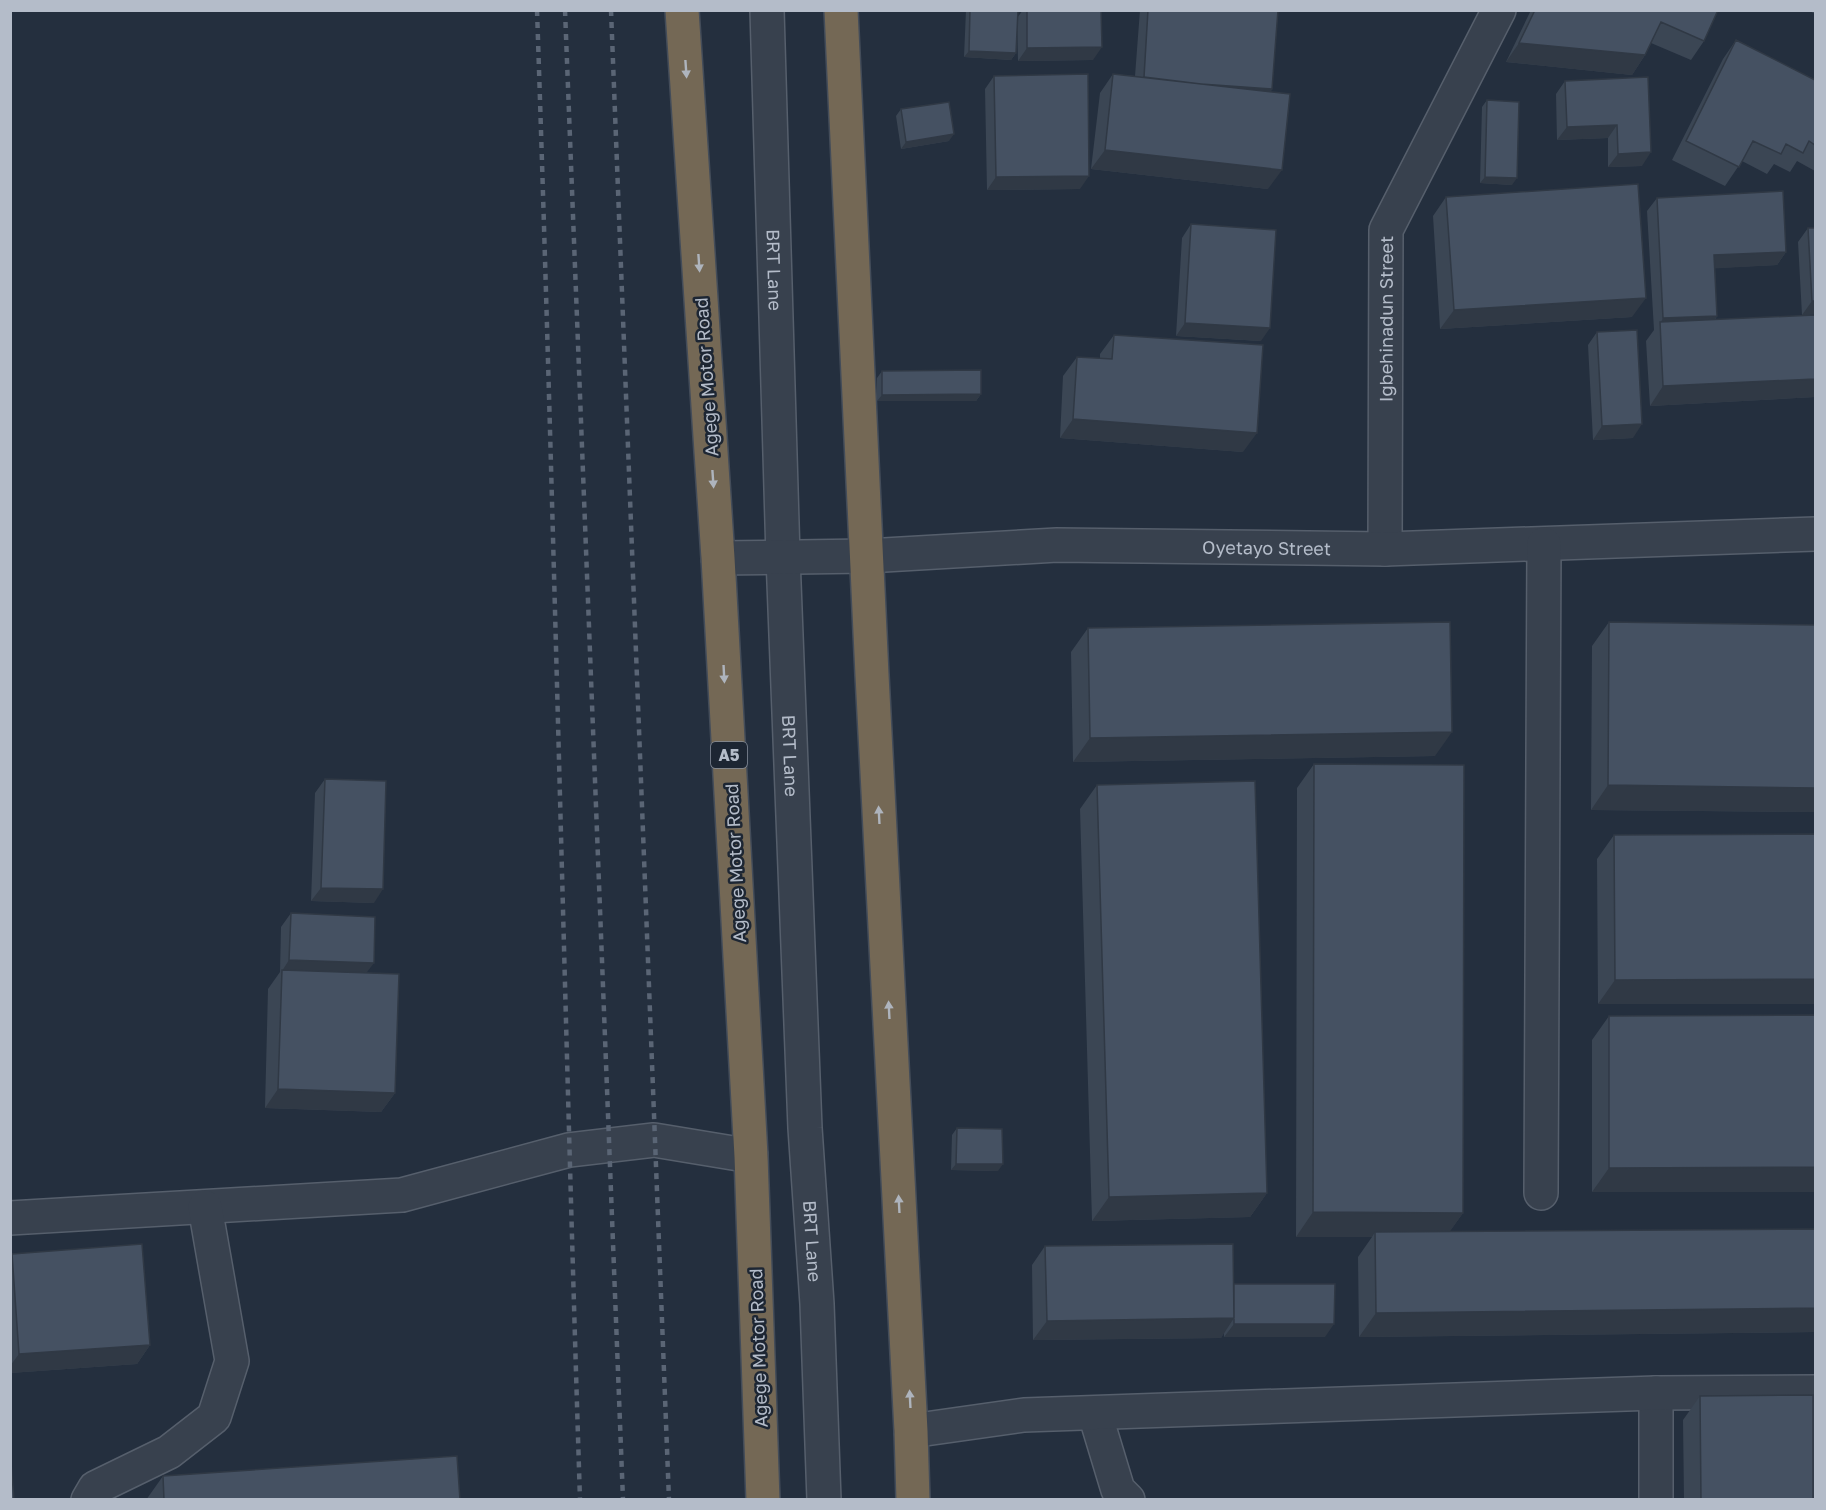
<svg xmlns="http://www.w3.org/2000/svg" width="1826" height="1510" font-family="'Golos Text',sans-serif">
  <rect width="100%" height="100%" fill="#242f3e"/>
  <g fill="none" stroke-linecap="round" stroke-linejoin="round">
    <g stroke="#565f6c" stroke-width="36">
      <g id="minor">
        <path id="s1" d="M767 10 783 557 805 1128 817 1304 824 1500"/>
        <path id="s2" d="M1385 549 1386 230 1499 10"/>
        <path id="s3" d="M718 558 867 556 1057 545 1385 549 1816 534"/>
        <path d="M1541 1193 1544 544"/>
        <path d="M10 1218 402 1195 569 1150 654 1140 751 1156"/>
        <path d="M1656 1393V1500"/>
        <path d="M1095 1414 1118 1490 1128 1500"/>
        <path d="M911 1431 1024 1415 1656 1393 1816 1392"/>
        <path d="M88 1500 95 1488 169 1452 214 1417 232 1361 205 1207"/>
      </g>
    </g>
    <g stroke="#434c59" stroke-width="36">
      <path id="highway" d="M682 10 718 558 751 1156 763 1500
        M841 10 872 675 911 1431 913 1500"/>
    </g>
    <use href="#minor" stroke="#38414e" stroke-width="33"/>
    <use href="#highway" stroke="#746855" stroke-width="33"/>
    <path stroke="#5a6575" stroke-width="4.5" stroke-dasharray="6 6" stroke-linecap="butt" d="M537 10C554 507 564 1003 580 1500
      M565 10 623 1500
      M611 10 669 1500"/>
  </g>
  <path fill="#3b4654" d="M966 10H1018L1016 53 1011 60 964 57Z
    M1023 10H1101L1093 60 1018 61 1017 18Z
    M1140 10H1278L1272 89 1271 91 1268 189 1091 169 1100 93 1113 74 1135 76Z
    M1531 10H1718L1704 41 1691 60 1651 43 1645 55 1632 75 1506 62Z
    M1808 10H1815V14Z
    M1736 40 1815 80V171L1797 161 1790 172 1774 164 1767 174 1742 161 1725 186 1672 160 1723 59Z
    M994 76 1080 189 987 190 985 89Z
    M1648 77 1642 166 1608 167V138L1557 140 1556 94 1565 81Z
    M1487 100 1512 185 1480 183 1482 107Z
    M901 109 949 141 901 149 896 116Z
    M1446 197 1632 317 1440 329 1433 216Z
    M1657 198 1786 252 1777 265 1715 268 1717 316 1715 320 1815 315V397L1650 406 1646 341 1654 330 1647 211Z
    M1191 224 1261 341 1176 336 1182 238Z
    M1808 228 1815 314 1802 315 1798 242Z
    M1597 332 1633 438 1593 440 1588 345Z
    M1114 335 1243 452 1060 438 1063 376 1077 357 1100 358V354Z
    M882 371 981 394 976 401H877V378Z
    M1609 622 1815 625V812L1591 810 1592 646Z
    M1088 628 1435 756 1073 762 1071 652Z
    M1314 764 1463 1213 1449 1232 1815 1229V1332L1359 1337 1358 1257 1372 1237H1296L1297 788Z
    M325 779 374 903 311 901 315 793Z
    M1097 785 1267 1193 1250 1217 1092 1221 1080 809Z
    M1815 834 1598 1004 1597 859 1614 835Z
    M291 913 395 1093 381 1112 265 1108 268 989 280 972 281 927Z
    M1815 1015V1192H1592V1040L1609 1016Z
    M957 1128 998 1171 951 1170 952 1135Z
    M1045 1246 1234 1284 1325 1337H1224V1332L1221 1338 1033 1340 1032 1265Z
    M12 1254 150 1345 137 1364 10 1373V1255Z
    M1700 1396 1813 1403 1815 1400V1500H1684L1683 1420Z
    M163 1476 460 1500H146Z"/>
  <path fill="#303945" d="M1519 43 1645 55 1632 75 1506 62Z
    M1102 47 1093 60 1018 61 1027 48Z
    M969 51 1016 53 1011 60 964 57Z
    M1144 79 1272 89 1263 103Z
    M1617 125 1608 138 1557 140 1567 127Z
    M954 134 949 141 901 149 906 142Z
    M1105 150 1282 170 1268 189 1091 169Z
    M1651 152 1642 166 1608 167 1618 154Z
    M1089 176 1080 189 987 190 996 177Z
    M1485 177 1517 178 1512 185 1480 183Z
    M1786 252 1777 265 1705 269 1714 255Z
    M1646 298 1632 317 1440 329 1454 310Z
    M1812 301H1815V314L1802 315Z
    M1717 316 1708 329 1660 324 1663 318Z
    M1185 323 1270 328 1261 341 1176 336Z
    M1815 379V397L1650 406 1663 386Z
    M981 394 976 401H877L882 395Z
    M1073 419 1257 433 1243 452 1060 438Z
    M1642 424 1633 438 1593 440 1602 426Z
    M1452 732 1435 756 1073 762 1090 738Z
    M1608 785 1815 788V812L1591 810Z
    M321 888 383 889 374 903 311 901Z
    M289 960 374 963 364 976 282 971Z
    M1815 979V1004H1598L1615 980Z
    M278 1089 395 1093 381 1112 265 1108Z
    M956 1164H1003L998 1171 951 1170Z
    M1815 1167V1192H1592L1609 1168Z
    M1267 1193 1250 1217 1092 1221 1109 1197Z
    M1313 1212 1463 1213 1446 1237 1375 1232 1372 1237H1296Z
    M1815 1308V1332L1359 1337 1376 1313Z
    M1234 1318 1221 1338 1033 1340 1047 1321Z
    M1234 1324H1334L1325 1337H1224Z
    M150 1345 137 1364 10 1373V1366L19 1354Z"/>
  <path fill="#455162" stroke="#303945" stroke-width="1.5" d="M970 10H1018L1016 53 969 51Z
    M1027 10H1101L1102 47 1027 48Z
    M1148 10H1278L1272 89 1201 84 1144 77Z
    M1535 10H1718L1704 41 1661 22 1645 55 1519 43Z
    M1736 40 1815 80V145L1809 141 1803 153 1786 144 1781 154 1753 141 1739 167 1686 141Z
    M1088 74 1089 176 996 177 994 76Z
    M1113 74 1290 94 1282 170 1105 150Z
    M1648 77 1651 152 1618 154 1617 125 1567 127 1565 81Z
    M1487 100 1519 102 1517 178 1485 177Z
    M949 102 954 134 906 142 901 109Z
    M1638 184 1646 298 1454 310 1446 197Z
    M1783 191 1786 252 1714 255 1717 316 1663 318 1657 198Z
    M1191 224 1276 230 1270 328 1185 323Z
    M1808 228H1815V301H1812Z
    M1815 315V379L1663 386 1660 322Z
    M1637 330 1642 424 1602 426 1597 332Z
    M1114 335 1263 345 1257 433 1073 419 1077 357 1112 359Z
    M981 370V394L882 395V371Z
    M1450 622 1452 732 1090 738 1088 628Z
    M1609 622 1815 625V788L1608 785Z
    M1314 764 1464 765 1463 1213 1313 1212Z
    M325 779 386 781 383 889 321 888Z
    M1255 781 1267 1193 1109 1197 1097 785Z
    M1815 834V979L1615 980 1614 835Z
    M291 913 375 917 374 963 289 960Z
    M282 970 399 974 395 1093 278 1089Z
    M1815 1015V1167L1609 1168V1016Z
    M957 1128 1002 1129 1003 1164H956Z
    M1815 1229V1308L1376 1313 1375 1232Z
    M142 1244 150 1345 19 1354 12 1254Z
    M1233 1244 1234 1318 1047 1321 1045 1246Z
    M1234 1284H1335L1334 1324H1234Z
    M1813 1395V1500H1701L1700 1396Z
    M10 1450 14 1500H10Z
    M457 1456 460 1500H164L163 1476Z"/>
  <defs><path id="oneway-solid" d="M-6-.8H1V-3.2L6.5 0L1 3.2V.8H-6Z" transform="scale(1.5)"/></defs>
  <g fill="#aeb4bd">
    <use href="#oneway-solid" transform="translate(686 69) rotate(86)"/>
    <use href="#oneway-solid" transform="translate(699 263) rotate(86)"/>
    <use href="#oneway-solid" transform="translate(713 479) rotate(86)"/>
    <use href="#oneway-solid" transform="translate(724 674) rotate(87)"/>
    <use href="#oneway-solid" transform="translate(879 815) rotate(-93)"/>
    <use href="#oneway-solid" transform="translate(889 1010) rotate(-93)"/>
    <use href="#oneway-solid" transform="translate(899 1204) rotate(-93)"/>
    <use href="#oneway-solid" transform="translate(910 1399) rotate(-93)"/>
  </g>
  <g text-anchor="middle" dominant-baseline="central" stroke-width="5" stroke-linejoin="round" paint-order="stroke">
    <rect fill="#1d2633" stroke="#878f9c" stroke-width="1.5" x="711" y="742" width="36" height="26" rx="4.5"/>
    <g font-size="16" font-weight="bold" fill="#b4bcc9">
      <text x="729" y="755">A5</text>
    </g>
    <g font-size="18" fill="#b4bcc9" stroke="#1d2633">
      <text stroke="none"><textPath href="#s1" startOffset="260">BRT Lane</textPath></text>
      <text stroke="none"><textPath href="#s2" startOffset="230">Igbehinadun Street</textPath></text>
      <text transform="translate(706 377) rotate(-94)">Agege Motor Road</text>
      <text stroke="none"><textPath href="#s3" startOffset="549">Oyetayo Street</textPath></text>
      <text stroke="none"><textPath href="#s1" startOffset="746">BRT Lane</textPath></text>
      <text transform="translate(735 863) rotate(-93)">Agege Motor Road</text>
      <text stroke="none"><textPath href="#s1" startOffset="1232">BRT Lane</textPath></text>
      <text transform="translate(758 1348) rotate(-92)">Agege Motor Road</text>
    </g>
  </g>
  <rect width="1826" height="1510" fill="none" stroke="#b4bcc9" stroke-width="24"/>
</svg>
